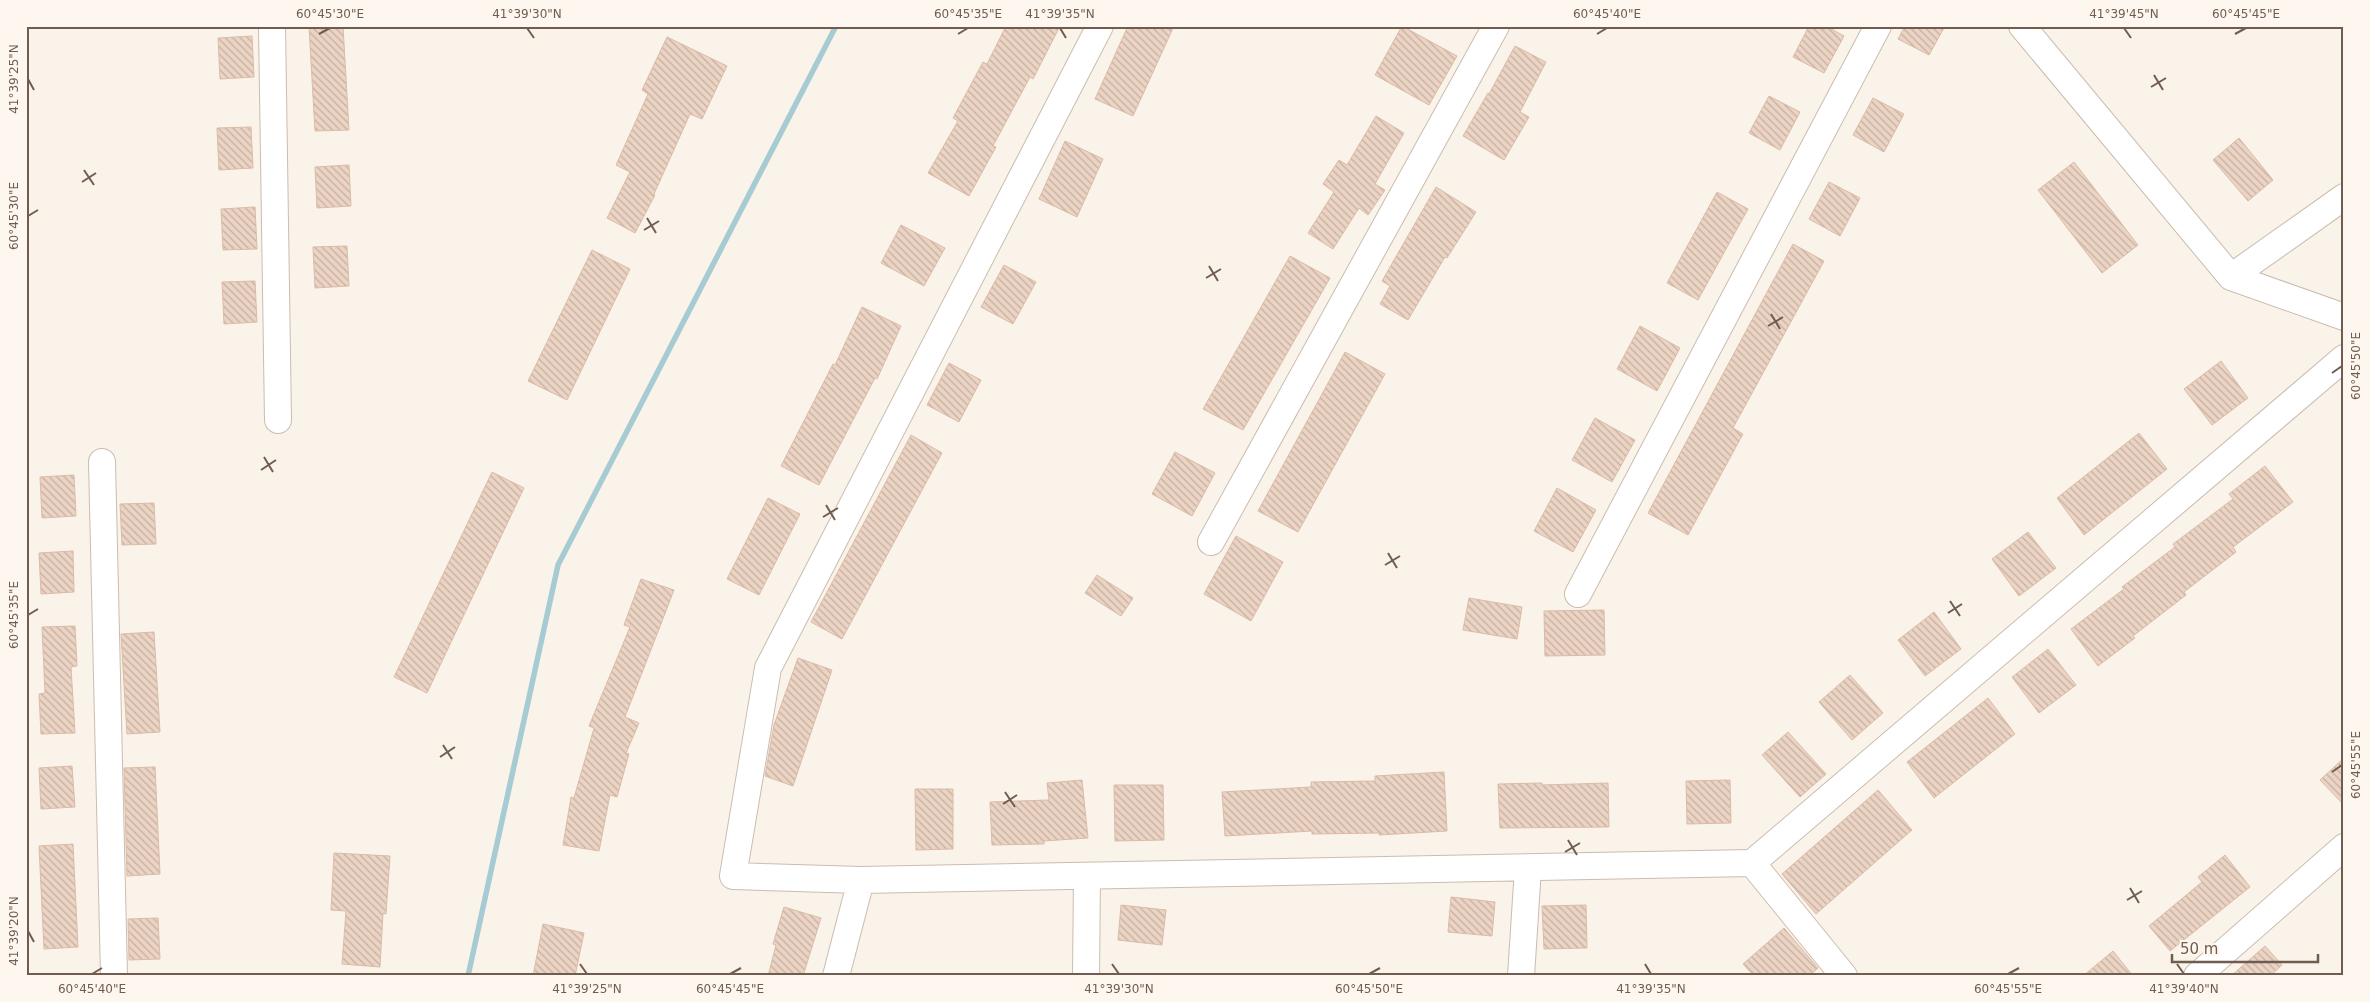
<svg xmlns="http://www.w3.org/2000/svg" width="2370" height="1002" font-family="'DejaVu Sans',sans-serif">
  <defs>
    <pattern id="building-back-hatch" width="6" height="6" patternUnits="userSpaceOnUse" patternTransform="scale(1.25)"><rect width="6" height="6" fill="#ecd4c4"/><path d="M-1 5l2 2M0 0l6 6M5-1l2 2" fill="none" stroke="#c4afa2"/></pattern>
  </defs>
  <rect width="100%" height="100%" fill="#faf3e9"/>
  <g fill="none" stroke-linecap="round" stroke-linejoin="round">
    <path stroke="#a7cbd2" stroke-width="5.5" d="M468 976 558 565 836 26"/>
  </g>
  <path fill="url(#building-back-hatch)" stroke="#dcbba6" d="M326 26H343L349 130 315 131 309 27Z
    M1006 26H1060L1033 79 1030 77 993 146 996 147 969 196 928 173 958 121 953 118 983 62 987 64Z
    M1128 26H1174L1133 116 1095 99Z
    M1402 26 1457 56 1429 105 1375 75Z
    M1809 26H1826L1844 36 1824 73 1793 57Z
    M1905 26H1945L1929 55 1898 39Z
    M252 36 254 77 220 79 218 38Z
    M667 37 727 66 702 119 690 114 654 194 655 195 635 233 607 218 630 172 616 165 648 94 642 90Z
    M1515 46 1546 62 1520 112 1529 117 1504 160 1463 136 1488 93 1489 94Z
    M1769 96 1800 112 1780 150 1749 133Z
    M1873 98 1904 114 1884 152 1853 135Z
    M1376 116 1404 133 1375 184 1385 190 1368 215 1359 208 1333 249 1308 233 1334 192 1323 184 1339 160 1347 165Z
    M251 127 253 168 219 170 217 128Z
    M2239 138 2273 180 2248 201 2213 160Z
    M1065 141 1103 159 1077 217 1039 199Z
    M2074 162 2138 245 2102 273 2038 190Z
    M349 165 351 206 317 208 315 167Z
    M1829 182 1860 198 1840 236 1809 219Z
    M1436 187 1476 212 1447 258 1445 257 1408 320 1380 304 1390 286 1382 281Z
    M1717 192 1748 209 1698 300 1667 283Z
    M255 207 257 249 223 250 221 209Z
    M901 225 945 248 924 286 881 263Z
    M1793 244 1824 261 1733 428 1743 434 1688 535 1648 513Z
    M347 246 349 286 315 288 313 247Z
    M592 250 630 269 567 400 528 381Z
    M1290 256 1330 278 1243 430 1203 409Z
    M1004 265 1036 282 1013 324 981 307Z
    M255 281 257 322 224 324 222 282Z
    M862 307 901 326 877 379 875 378 819 485 781 466 833 364 835 365Z
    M1640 326 1680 348 1657 391 1617 369Z
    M1345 352 1385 374 1298 532 1258 511Z
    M2221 361 2248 398 2212 425 2184 389Z
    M949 363 981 380 959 422 927 405Z
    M1595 418 1635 440 1612 482 1572 460Z
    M2139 433 2167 469 2084 535 2057 498Z
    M911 435 942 453 842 639 811 622Z
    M1175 452 1215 473 1192 516 1152 494Z
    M2265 466 2293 502 2233 547 2236 552 2184 592 2186 595 2133 636 2135 638 2098 666 2071 629 2124 589 2122 587 2175 547 2173 544 2233 499 2229 494Z
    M492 472 524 488 427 693 394 677Z
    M74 475 76 516 42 518 40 477Z
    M1557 488 1596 510 1573 552 1534 531Z
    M768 498 800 514 759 595 727 579Z
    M154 503 156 544 122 545 120 504Z
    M2028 532 2056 568 2019 596 1992 559Z
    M1236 536 1283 562 1251 621 1204 594Z
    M73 551 74 592 41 594 39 553Z
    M1097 575 1133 598 1121 616 1085 593Z
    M641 579 674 590 625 717 639 723 626 753 629 754 617 797 610 795 599 851 563 845 571 797 574 798 594 728 589 726 630 627 624 625Z
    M1469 598 1522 607 1517 639 1463 630Z
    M1604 610 1605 655 1545 656 1544 611Z
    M1934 612 1961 649 1925 676 1898 640Z
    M75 626 77 666 71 667 75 733 41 734 39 694 45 693 42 627Z
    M154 632 160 732 127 734 121 634Z
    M2048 649 2076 685 2039 713 2012 677Z
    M798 658 832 670 793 786 765 776 774 725Z
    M1850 675 1883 713 1852 740 1819 702Z
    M1988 698 2015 734 1934 798 1907 762Z
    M1788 732 1826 774 1800 797 1762 755Z
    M2344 758V805L2320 780Z
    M72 766 75 807 41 809 39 768Z
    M155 767 160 874 127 876 124 768Z
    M1444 772 1447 831 1379 835V833L1312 834V831L1225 836 1222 792 1311 787V782L1375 781V776Z
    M1082 780 1088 838 1044 841V844L992 845 990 802 1049 800 1047 783Z
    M1730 780 1731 823 1687 824 1686 781Z
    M1542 783V785L1608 783 1609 827 1500 828 1498 784Z
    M1114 785H1163L1164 840 1115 841Z
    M915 789H953V849L916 850Z
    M1878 790 1912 830 1816 914 1782 874Z
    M73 844 78 947 44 949 39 846Z
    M334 853 390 856 386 914 383 913 380 967 342 964 346 911 331 910Z
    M2225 855 2250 887 2170 951 2149 926 2202 882 2198 877Z
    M1451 897 1495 902 1492 936 1448 932Z
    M1121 905 1166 910 1162 945 1118 940Z
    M1586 905 1587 948 1544 949 1542 906Z
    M784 907 821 918 803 976H768L776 945 773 944Z
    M158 918 160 959 129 960 128 919Z
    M543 924 584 933 575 976H533Z
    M1784 928 1818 968 1809 976H1754L1743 964Z
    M2265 946 2282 965 2270 976H2231Z
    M2113 951 2133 976H2083Z"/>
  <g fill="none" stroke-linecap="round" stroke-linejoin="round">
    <g stroke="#cbbcb0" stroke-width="28">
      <path id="minor" d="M272 26 278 420
        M1100 26 768 668 733 876 861 880 1752 863 2344 358
        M2022 26 2231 277 2344 317
        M2231 277 2344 197
        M102 462 114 976
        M1211 542 1496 26
        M1578 594 1878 26
        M1752 863 1844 976
        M836 976 861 880
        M1086 976 1087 876
        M1521 976 1528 868
        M2197 976 2344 847"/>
    </g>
    <use href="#minor" stroke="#fff" stroke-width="26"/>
  </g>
  <path fill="none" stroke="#715c50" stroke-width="2" d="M527 28 534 38M1060 28 1066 38M2124 28 2131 38M319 34 330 28M958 34 968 28M1597 34 1607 28M2235 34 2246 28M2154 75 2163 90M28 79 34 90M2151 87 2166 78M84 170 94 185M82 182 96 173M28 216 38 210M647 218 656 233M644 230 659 221M1209 266 1218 281M1206 278 1221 269M1771 314 1780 329M1768 326 1783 317M2332 373 2342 366M264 457 273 472M261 470 276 460M826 505 835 520M823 517 838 508M1388 553 1397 568M1385 565 1400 556M1950 601 1960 616M1948 613 1962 604M28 615 38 609M443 745 452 759M440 757 455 747M2332 772 2342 765M1005 792 1015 807M1003 804 1017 795M1568 840 1577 855M1565 852 1580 843M2130 888 2139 903M2127 900 2142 891M28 931 34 942M580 964 587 974M1112 964 1119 974M1645 964 1651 974M2177 964 2184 974M92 974 102 968M730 974 741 968M1369 974 1380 968M2008 974 2019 968"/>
  <rect width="2370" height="1002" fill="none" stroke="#fdf7ef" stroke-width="55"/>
  <path d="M2172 954v8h146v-8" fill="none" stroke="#715c50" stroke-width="2.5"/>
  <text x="2180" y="954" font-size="15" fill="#715c50" stroke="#fdf7ef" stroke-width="4" paint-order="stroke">50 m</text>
  <rect x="28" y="28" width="2314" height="946" fill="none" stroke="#715c50" stroke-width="2"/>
  <g font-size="12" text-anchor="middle" fill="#715c50">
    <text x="330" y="18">60°45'30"E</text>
    <text x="527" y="18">41°39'30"N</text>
    <text x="968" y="18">60°45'35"E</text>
    <text x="1060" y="18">41°39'35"N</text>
    <text x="1607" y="18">60°45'40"E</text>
    <text x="2124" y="18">41°39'45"N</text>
    <text x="2246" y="18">60°45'45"E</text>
    <text transform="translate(14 79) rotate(-90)" y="4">41°39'25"N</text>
    <text transform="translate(14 216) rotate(-90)" y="4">60°45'30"E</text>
    <text transform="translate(2356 366) rotate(-90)" y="4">60°45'50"E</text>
    <text transform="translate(14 615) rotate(-90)" y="4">60°45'35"E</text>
    <text transform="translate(2356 765) rotate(-90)" y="4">60°45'55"E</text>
    <text transform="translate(14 931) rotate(-90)" y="4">41°39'20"N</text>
    <text x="92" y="993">60°45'40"E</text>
    <text x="587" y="993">41°39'25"N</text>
    <text x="730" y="993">60°45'45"E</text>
    <text x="1119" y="993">41°39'30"N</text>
    <text x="1369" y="993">60°45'50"E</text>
    <text x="1651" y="993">41°39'35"N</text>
    <text x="2008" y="993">60°45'55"E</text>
    <text x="2184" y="993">41°39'40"N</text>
  </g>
</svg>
